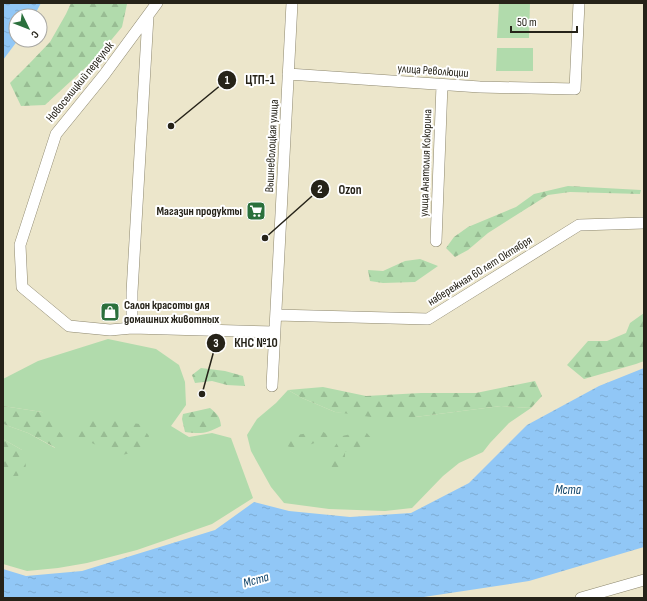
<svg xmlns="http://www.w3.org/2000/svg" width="647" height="601" font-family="'Sofia Sans Condensed',sans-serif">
  <defs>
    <pattern id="forest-firs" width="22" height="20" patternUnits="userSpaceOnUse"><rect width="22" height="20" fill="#b1dbac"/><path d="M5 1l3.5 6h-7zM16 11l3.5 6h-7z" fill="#98bc93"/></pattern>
    <pattern id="water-ripples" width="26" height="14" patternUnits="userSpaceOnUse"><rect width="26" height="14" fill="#91c7f6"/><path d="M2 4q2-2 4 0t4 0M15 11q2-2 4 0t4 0" fill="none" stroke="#7dabd2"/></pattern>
  </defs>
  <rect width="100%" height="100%" fill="#ece6cb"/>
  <path fill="#b1dbac" d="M499 3H530L529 38H497Z
    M497 48H533V71H496Z
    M108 339 156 349 179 365 185 382 186 405 171 426 189 437 212 433 231 438 253 498 212 524 137 550 87 563 58 568 27 571 3 564V476L18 475 22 450 3 439V424L28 433 55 448 42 412 3 406V379L38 361Z
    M288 390 302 398 335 412 415 417 501 406 531 408 509 423 490 443 483 452 459 463 443 476 412 508 385 511 329 509 284 503 271 487 251 451 247 435 257 419 276 403Z"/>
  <path fill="url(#forest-firs)" d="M71 3H127V4L122 27 98 56 45 105 21 106 10 83 28 65 50 42 66 14Z
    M568 186 641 190 640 194 570 192 548 195 488 233 468 250 455 257 446 248 454 237 468 227 516 207 534 194Z
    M420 259 438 266 415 282 383 283 370 281 368 270 383 271 405 261Z
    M644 313V361L636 364 584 379 567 365 588 341H607L626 333 630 323Z
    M201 368 225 371 243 376 245 386 227 385 212 381 195 383 192 375Z
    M535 381 542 396 531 408 501 406 415 417 378 418 335 412 302 398 288 390 323 387 366 396 421 393H476Z
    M3 406 42 412 63 436 56 448 28 433 3 424Z
    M210 408C217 414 220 416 221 426 206 434 201 434 185 432L182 419 183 414Z
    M77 420H106L140 424 149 436 144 451 121 455 94 444 76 436Z
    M322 431 331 437 298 449 275 443 296 435Z
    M365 431 372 439 365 445 345 452V466L332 469 328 456 342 436Z
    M3 439 22 450 26 466 18 476H3Z"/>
  <path fill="url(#water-ripples)" d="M3 3H41L34 16H16V40H18L3 60Z
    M644 368V547L529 581 417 598H3V569L26 576 82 571 215 530 254 502 289 511 350 517 411 513 469 483 527 425 599 386Z"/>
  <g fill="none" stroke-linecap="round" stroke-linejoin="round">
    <g stroke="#8d876e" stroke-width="12">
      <path id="minor" d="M157 3 104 75 56 134 20 245 22 287 69 326 110 330 132 328 274 332
        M288 74 480 87 575 89 579 3
        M436 241 442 85
        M276 315 428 319 579 225 644 223
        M132 328V292L148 16
        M272 386 292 3
        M581 598 644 580"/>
    </g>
    <use href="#minor" stroke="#fff" stroke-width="11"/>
  </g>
  <defs>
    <g id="supermarket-square" transform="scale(1)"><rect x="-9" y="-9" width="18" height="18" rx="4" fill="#2b703c" stroke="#fff"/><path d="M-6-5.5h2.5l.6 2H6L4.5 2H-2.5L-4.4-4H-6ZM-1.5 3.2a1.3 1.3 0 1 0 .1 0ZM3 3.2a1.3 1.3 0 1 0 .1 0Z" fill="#fff"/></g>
    <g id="shop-square" transform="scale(1)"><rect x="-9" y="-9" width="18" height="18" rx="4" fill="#2b703c" stroke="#fff"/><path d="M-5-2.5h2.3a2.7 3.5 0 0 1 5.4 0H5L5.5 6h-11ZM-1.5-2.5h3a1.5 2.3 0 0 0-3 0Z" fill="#fff"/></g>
  </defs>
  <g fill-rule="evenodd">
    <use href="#supermarket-square" x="256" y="211"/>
    <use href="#shop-square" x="110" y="312"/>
  </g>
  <g text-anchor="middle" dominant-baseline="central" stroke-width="4" stroke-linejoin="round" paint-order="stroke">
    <g font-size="12" fill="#262319" stroke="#fff">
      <text transform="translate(433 71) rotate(4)">улица Революции</text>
      <text transform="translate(80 82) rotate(-51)">Новоселицкий переулок</text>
      <text transform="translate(272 146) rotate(-87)">Вышневолоцкая улица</text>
      <text transform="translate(426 163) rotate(-88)">улица Анатолия Кокорина</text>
      <text transform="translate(480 271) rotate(-32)">набережная 60 лет Октября</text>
    </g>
    <g font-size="12" font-weight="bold" fill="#262319" stroke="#fff" text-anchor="end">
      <text x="242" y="211">Магазин продукты</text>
      <text x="124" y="305" text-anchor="start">Салон красоты для<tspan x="124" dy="14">домашних животных</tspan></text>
    </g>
    <g font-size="13" font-style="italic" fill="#0c4167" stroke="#fff">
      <text x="568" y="490">Мста</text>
      <text transform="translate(256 580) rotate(-16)">Мста</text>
    </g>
  </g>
  <path fill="none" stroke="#262319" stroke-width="1.5" d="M171 126L227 80M265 238L320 189M202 394L216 343"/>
  <g fill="#262319" stroke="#fff" stroke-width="1.5">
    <circle cx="171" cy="126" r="4"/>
    <circle cx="265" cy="238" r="4"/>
    <circle cx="202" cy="394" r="4"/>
    <circle cx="227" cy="80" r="10"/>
    <circle cx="320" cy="189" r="10"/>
    <circle cx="216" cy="343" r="10"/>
  </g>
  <g font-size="12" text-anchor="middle" font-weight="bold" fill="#fff">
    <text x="227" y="84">1</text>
    <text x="320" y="193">2</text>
    <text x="216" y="347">3</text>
  </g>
  <g font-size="13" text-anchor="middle" font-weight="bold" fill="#262319" stroke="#fff" stroke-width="4" stroke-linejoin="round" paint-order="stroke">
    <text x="260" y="84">ЦТП-1</text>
    <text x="350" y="194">Ozon</text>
    <text x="256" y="347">КНС №10</text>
  </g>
  <rect width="647" height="601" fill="none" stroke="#262319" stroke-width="8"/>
  <g transform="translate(28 28) rotate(133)"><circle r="19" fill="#ffffff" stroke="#a8a7a3"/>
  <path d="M0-3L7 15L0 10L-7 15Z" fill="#2b703c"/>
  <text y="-6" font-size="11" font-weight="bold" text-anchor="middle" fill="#262319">С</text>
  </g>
  <path d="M511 26v6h66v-6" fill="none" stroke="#262319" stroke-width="2"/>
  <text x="517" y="26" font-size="12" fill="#262319" stroke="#ffffff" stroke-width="3" paint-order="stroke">50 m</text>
</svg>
